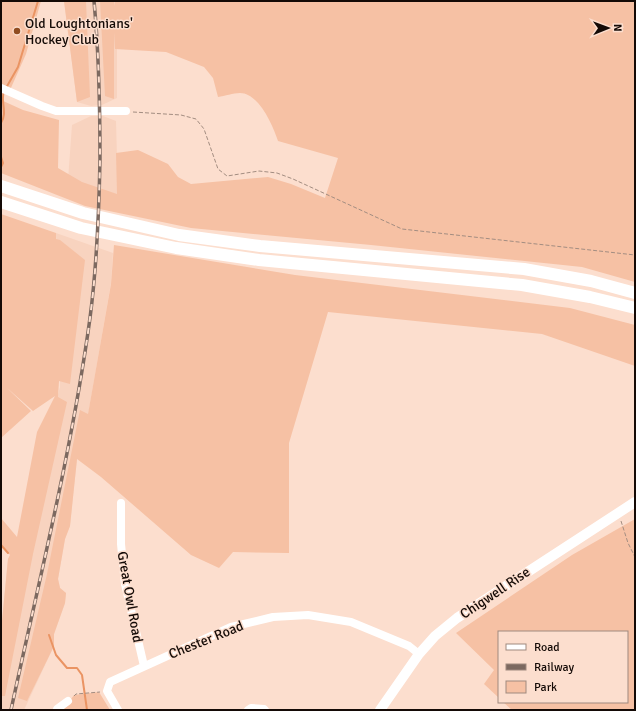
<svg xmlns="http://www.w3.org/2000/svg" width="636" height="711" font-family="Signika,sans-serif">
  <rect width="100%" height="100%" fill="#fcdece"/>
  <path fill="#f8d3bf" d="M64 1H115L114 13 117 49V98L102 105 91 106 77 102Z
    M91 116H103L116 121 118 194H67L72 125Z
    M56 233 113 253 111 283 88 415 77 459 70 526 65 539 58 579 60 588 66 593 65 603 54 634V646L24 710H1L2 621 8 559 24 530 60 387Z"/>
  <path fill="#f6c1a4" d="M1 1H41L26 54 10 90 1 86Z
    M64 1H86L90 97 77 102Z
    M100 1H114V6L115 1H635V282L582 267 371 245 191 228 85 206 1 173V100L23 110 59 120 58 168 82 182 117 194 116 153 138 150 168 164 178 177 191 184 268 177 291 184 325 198 338 158 278 141C273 126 259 93 240 93 233 93 225 96 218 97L213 78 204 67 166 52 115 49 114 32V99L105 96Z
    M1 214 56 233V239L60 240 85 260 70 384 59 381 58 397 67 402 33 554 5 696H1L2 621 8 559 10 555 1 544V518L17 537 37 432 55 396 33 411 6 387 31 411 1 438Z
    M114 245 295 275 570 308 635 325V366L542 334 328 312 289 443V553L233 552 219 568 191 555 101 477 77 459 70 526 65 539 58 579 60 588 66 593 65 603 54 634V646L27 701 18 698 47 574 80 410 88 414 111 284Z
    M635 519V710H512L503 702H627V632H499V698L484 684 494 670 456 633 572 555Z
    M99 692 110 710H63L74 695Z"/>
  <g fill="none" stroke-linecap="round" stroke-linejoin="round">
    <path stroke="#ea9463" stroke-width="2" d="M6 88 18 67 38 1
      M1 123C8 113 0 101 4 91
      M1 157 3 163 1 167
      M1 545 8 553
      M49 635 56 655 67 668H77L82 675 87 710"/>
    <path stroke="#a38d81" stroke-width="1" stroke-dasharray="4 2" stroke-linecap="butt" d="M133 112 181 115 196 119 204 129 218 169 227 176 259 171 277 173 293 179 402 229 635 255
      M621 521 628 543 635 557
      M74 696 76 694 100 692"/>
    <path stroke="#fff" stroke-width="8" d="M1 88 42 106 56 111H126
      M121 503V544L125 584 144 666
      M57 710V709L68 701
      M118 710 107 691 110 682 231 627 273 617 308 615 351 622 409 646 419 654
      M248 710 251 708 264 709 265 710"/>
    <path stroke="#fff" stroke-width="10" d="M380 710 419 654 435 636 457 618 635 502"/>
    <path stroke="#fff" stroke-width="12" d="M1 186 83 213 179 235 260 246 524 269 591 281 635 293
      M1 202 81 228 176 248 259 260 522 285 590 297 635 308"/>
    <g stroke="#7c6960" stroke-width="3.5">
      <path id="rail" d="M11 710C39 580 72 450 90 318 97 265 99 212 100 159 100 107 99 54 94 1"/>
    </g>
    <use href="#rail" stroke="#fcdece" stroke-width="2" stroke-dasharray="6" stroke-linecap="butt"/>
  </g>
  <circle fill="#904c20" stroke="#fcdece" stroke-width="1.5" cx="17" cy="31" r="4"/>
  <g text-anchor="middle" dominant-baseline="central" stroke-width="3" stroke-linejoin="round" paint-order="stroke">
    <g font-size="14" fill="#140a06" stroke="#fcdece" text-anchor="start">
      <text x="25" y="23">Old Loughtonians'<tspan x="25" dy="16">Hockey Club</tspan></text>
    </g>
    <g font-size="14" fill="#140a06" stroke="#fcdece">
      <text transform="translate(495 593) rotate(-34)">Chigwell Rise</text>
      <text transform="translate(130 597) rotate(80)">Great Owl Road</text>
      <text transform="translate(206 640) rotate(-22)">Chester Road</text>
    </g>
  </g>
  <rect width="636" height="711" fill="none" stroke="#140a06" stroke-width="4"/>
  <rect x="498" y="631" width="130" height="72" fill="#fcdece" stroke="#9f897e"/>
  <rect x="506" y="644" width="20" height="6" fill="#ffffff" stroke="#9f897e"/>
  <text x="534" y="651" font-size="12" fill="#140a06">Road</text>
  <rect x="506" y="664" width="20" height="6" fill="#7c6960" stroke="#9f897e"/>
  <text x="534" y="671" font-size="12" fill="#140a06">Railway</text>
  <rect x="506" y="681" width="20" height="12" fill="#f6c1a4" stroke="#9f897e"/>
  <text x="534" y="691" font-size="12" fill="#140a06">Park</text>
  <g transform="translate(608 28) rotate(89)" stroke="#fcdece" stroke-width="3" paint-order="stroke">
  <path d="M0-3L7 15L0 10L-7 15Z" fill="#140a06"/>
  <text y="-6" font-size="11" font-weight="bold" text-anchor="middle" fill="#140a06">N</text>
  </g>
</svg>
